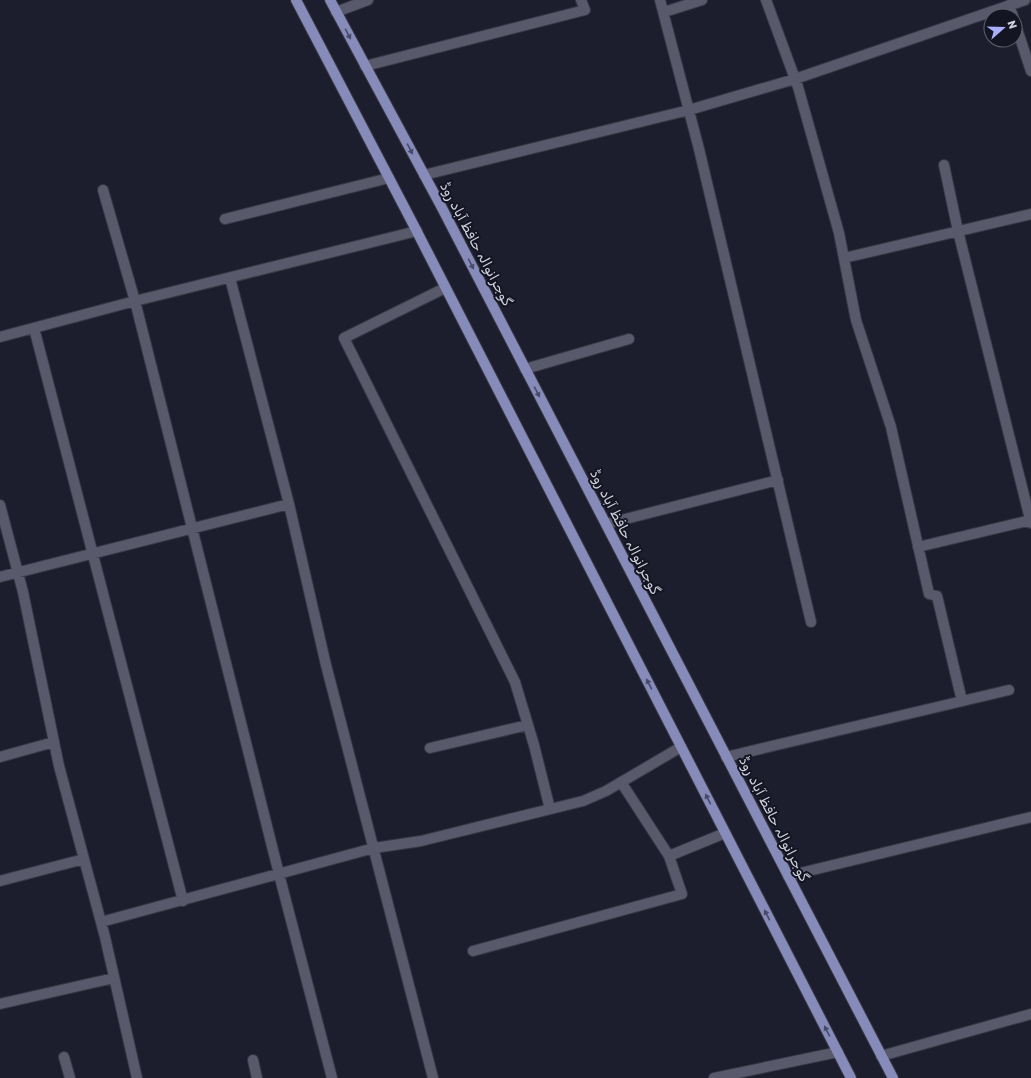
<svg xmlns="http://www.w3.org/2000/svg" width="1031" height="1078" font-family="Rubik,Vazirmatn,sans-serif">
  <rect width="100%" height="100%" fill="#1d1e2d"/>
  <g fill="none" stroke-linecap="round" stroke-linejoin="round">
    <g stroke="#383845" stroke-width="12">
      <path id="minor" d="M660 0 699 149 811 622
        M766 0 798 87 839 233 856 320 891 427 929 594 937 596 962 701
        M1009 5 1013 16
        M336 12 368 0
        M664 12 702 0
        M1015 23 1031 71
        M365 66 585 10 581 0
        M944 165 958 231 1031 523
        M424 175 689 110 795 79 1025 0
        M103 190 135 301 279 874 332 1078
        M225 219 389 178
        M844 258 1031 214
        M230 278 289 504 326 665 433 1078
        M445 288 344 338 515 682 534 745 550 809
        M34 328 183 901
        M0 337 135 301 417 231
        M525 369 629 339
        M0 505 23 592 59 766 105 937 137 1078
        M606 524 778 480
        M918 547 1031 520
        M0 577 289 504
        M430 748 528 725
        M0 757 54 742
        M726 757 1009 690
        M669 856 725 833
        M788 876 1031 817
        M0 881 84 859
        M101 922 374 848 421 841 583 801 606 791 681 747
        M473 951 682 894 669 856 621 782
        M0 1004 114 978
        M881 1056 1031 1014
        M64 1057 70 1078
        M253 1060 257 1078
        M714 1078 838 1052"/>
    </g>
    <g stroke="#383845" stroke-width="12">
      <path id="primary" d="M296 0 412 222 851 1078
        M330 0 442 208 893 1078"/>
    </g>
    <use href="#minor" stroke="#585a6b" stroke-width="10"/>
    <use href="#primary" stroke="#878bba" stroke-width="10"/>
  </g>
  <defs><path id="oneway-solid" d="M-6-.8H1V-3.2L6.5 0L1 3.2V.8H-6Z"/></defs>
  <g fill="#484a67">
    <use href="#oneway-solid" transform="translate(348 34) rotate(62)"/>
    <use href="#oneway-solid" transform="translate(410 149) rotate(62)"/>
    <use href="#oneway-solid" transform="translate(471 264) rotate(63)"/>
    <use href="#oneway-solid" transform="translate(537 392) rotate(63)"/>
    <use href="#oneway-solid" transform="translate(649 684) rotate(-117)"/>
    <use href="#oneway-solid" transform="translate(708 799) rotate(-117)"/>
    <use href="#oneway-solid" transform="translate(767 915) rotate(-117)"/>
    <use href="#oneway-solid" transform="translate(827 1031) rotate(-117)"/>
  </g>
  <g text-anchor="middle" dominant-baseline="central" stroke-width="4" stroke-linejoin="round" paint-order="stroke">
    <g font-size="14" fill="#cfd1db" stroke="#141523">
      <text transform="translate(476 244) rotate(62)">گوجرانوالہ حافظ آباد روڈ</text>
      <text transform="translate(625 532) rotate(63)">گوجرانوالہ حافظ آباد روڈ</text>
      <text transform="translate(774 819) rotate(63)">گوجرانوالہ حافظ آباد روڈ</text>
    </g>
  </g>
  <g transform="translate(1003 28) rotate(70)"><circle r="19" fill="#141523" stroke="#5f606d"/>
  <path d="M0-3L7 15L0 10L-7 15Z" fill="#aab0fb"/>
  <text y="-6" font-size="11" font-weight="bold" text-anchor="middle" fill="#cfd1db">N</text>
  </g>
</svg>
